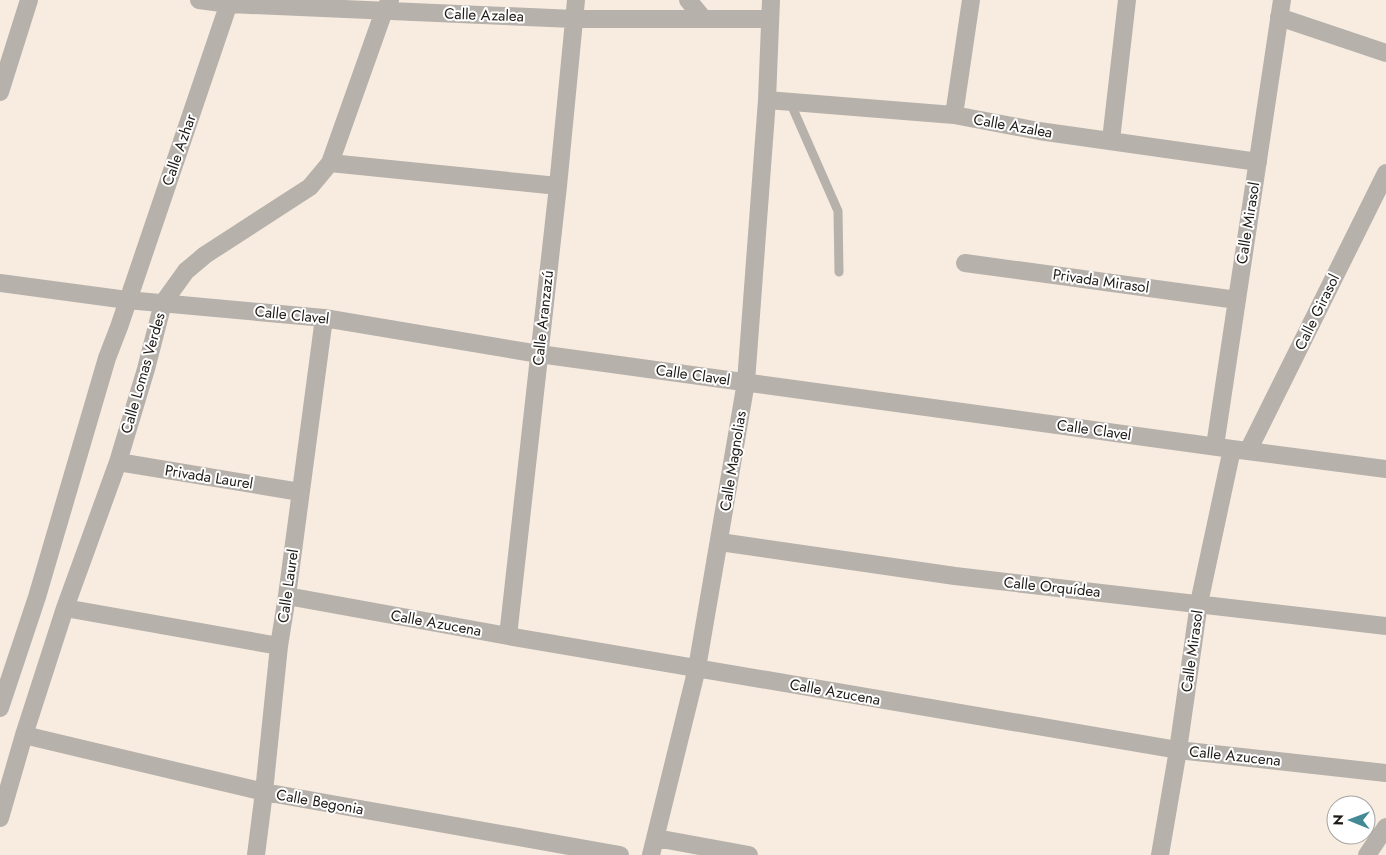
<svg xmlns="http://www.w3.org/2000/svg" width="1386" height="855" font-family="Jost,sans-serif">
  <rect width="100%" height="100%" fill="#f7ecdf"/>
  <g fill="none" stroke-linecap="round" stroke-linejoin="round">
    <path stroke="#b7b1ac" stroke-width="9" d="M790 102 838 211 839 272"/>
    <path stroke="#b7b1ac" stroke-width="18" d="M199 0 229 4 574 19H770
      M688 0 703 18
      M1279 17 1386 53
      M0 92 29 0
      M767 100 954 115 1039 131 1258 162
      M954 115 971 0
      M1111 140 1127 0
      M330 163 558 186
      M965 263 1237 300
      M0 283 127 300 324 318 539 354 1232 449 1386 469
      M1215 446 1282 0
      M1248 451 1386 173
      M118 462 300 492
      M720 542 955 576 1386 626
      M287 596 508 636 1178 750 1386 773
      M65 608 279 646
      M508 636 558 186 576 0
      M0 708 37 597 107 358 119 327 230 0
      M24 735 264 792 620 855
      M0 818 24 735 65 608 118 462 146 369 163 303 186 271 205 255 310 187 330 163 384 11 390 0
      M656 838 749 855
      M256 855 264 792 279 646 287 596 324 318
      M651 855 697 668 746 382 767 100 771 0
      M1160 855 1178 750 1199 603 1232 449
      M1367 855 1386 827"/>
  </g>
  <g text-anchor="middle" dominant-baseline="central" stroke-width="4" stroke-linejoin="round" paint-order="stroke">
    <g font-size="15" fill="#1e1a16" stroke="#fff">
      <text transform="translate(484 15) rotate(2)">Calle Azalea</text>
      <text transform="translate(1013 126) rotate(10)">Calle Azalea</text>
      <text transform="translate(179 150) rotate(-71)">Calle Azhar</text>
      <text transform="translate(1248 223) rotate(-81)">Calle Mirasol</text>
      <text transform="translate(1101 281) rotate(8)">Privada Mirasol</text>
      <text transform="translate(1317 312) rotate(-64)">Calle Girasol</text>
      <text transform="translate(292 315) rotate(6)">Calle Clavel</text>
      <text transform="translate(543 318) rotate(-84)">Calle Aranzazú</text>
      <text transform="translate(143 373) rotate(-74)">Calle Lomas Verdes</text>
      <text transform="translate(693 375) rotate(8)">Calle Clavel</text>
      <text transform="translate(1094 430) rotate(8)">Calle Clavel</text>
      <text transform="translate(733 461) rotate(-81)">Calle Magnolias</text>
      <text transform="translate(209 477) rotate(9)">Privada Laurel</text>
      <text transform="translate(288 586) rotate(-82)">Calle Laurel</text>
      <text transform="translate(1052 587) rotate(6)">Calle Orquídea</text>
      <text transform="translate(436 623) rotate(10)">Calle Azucena</text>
      <text transform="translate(1192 651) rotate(-82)">Calle Mirasol</text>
      <text transform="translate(835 692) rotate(10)">Calle Azucena</text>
      <text transform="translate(1235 756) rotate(6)">Calle Azucena</text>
      <text transform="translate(320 802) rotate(10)">Calle Begonia</text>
    </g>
  </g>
  <g transform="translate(1351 820) rotate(271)"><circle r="24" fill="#ffffff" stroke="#a5a3a2"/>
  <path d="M0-4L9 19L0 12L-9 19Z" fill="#448a95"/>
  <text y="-8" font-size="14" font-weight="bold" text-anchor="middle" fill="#1e1a16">N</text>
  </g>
</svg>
